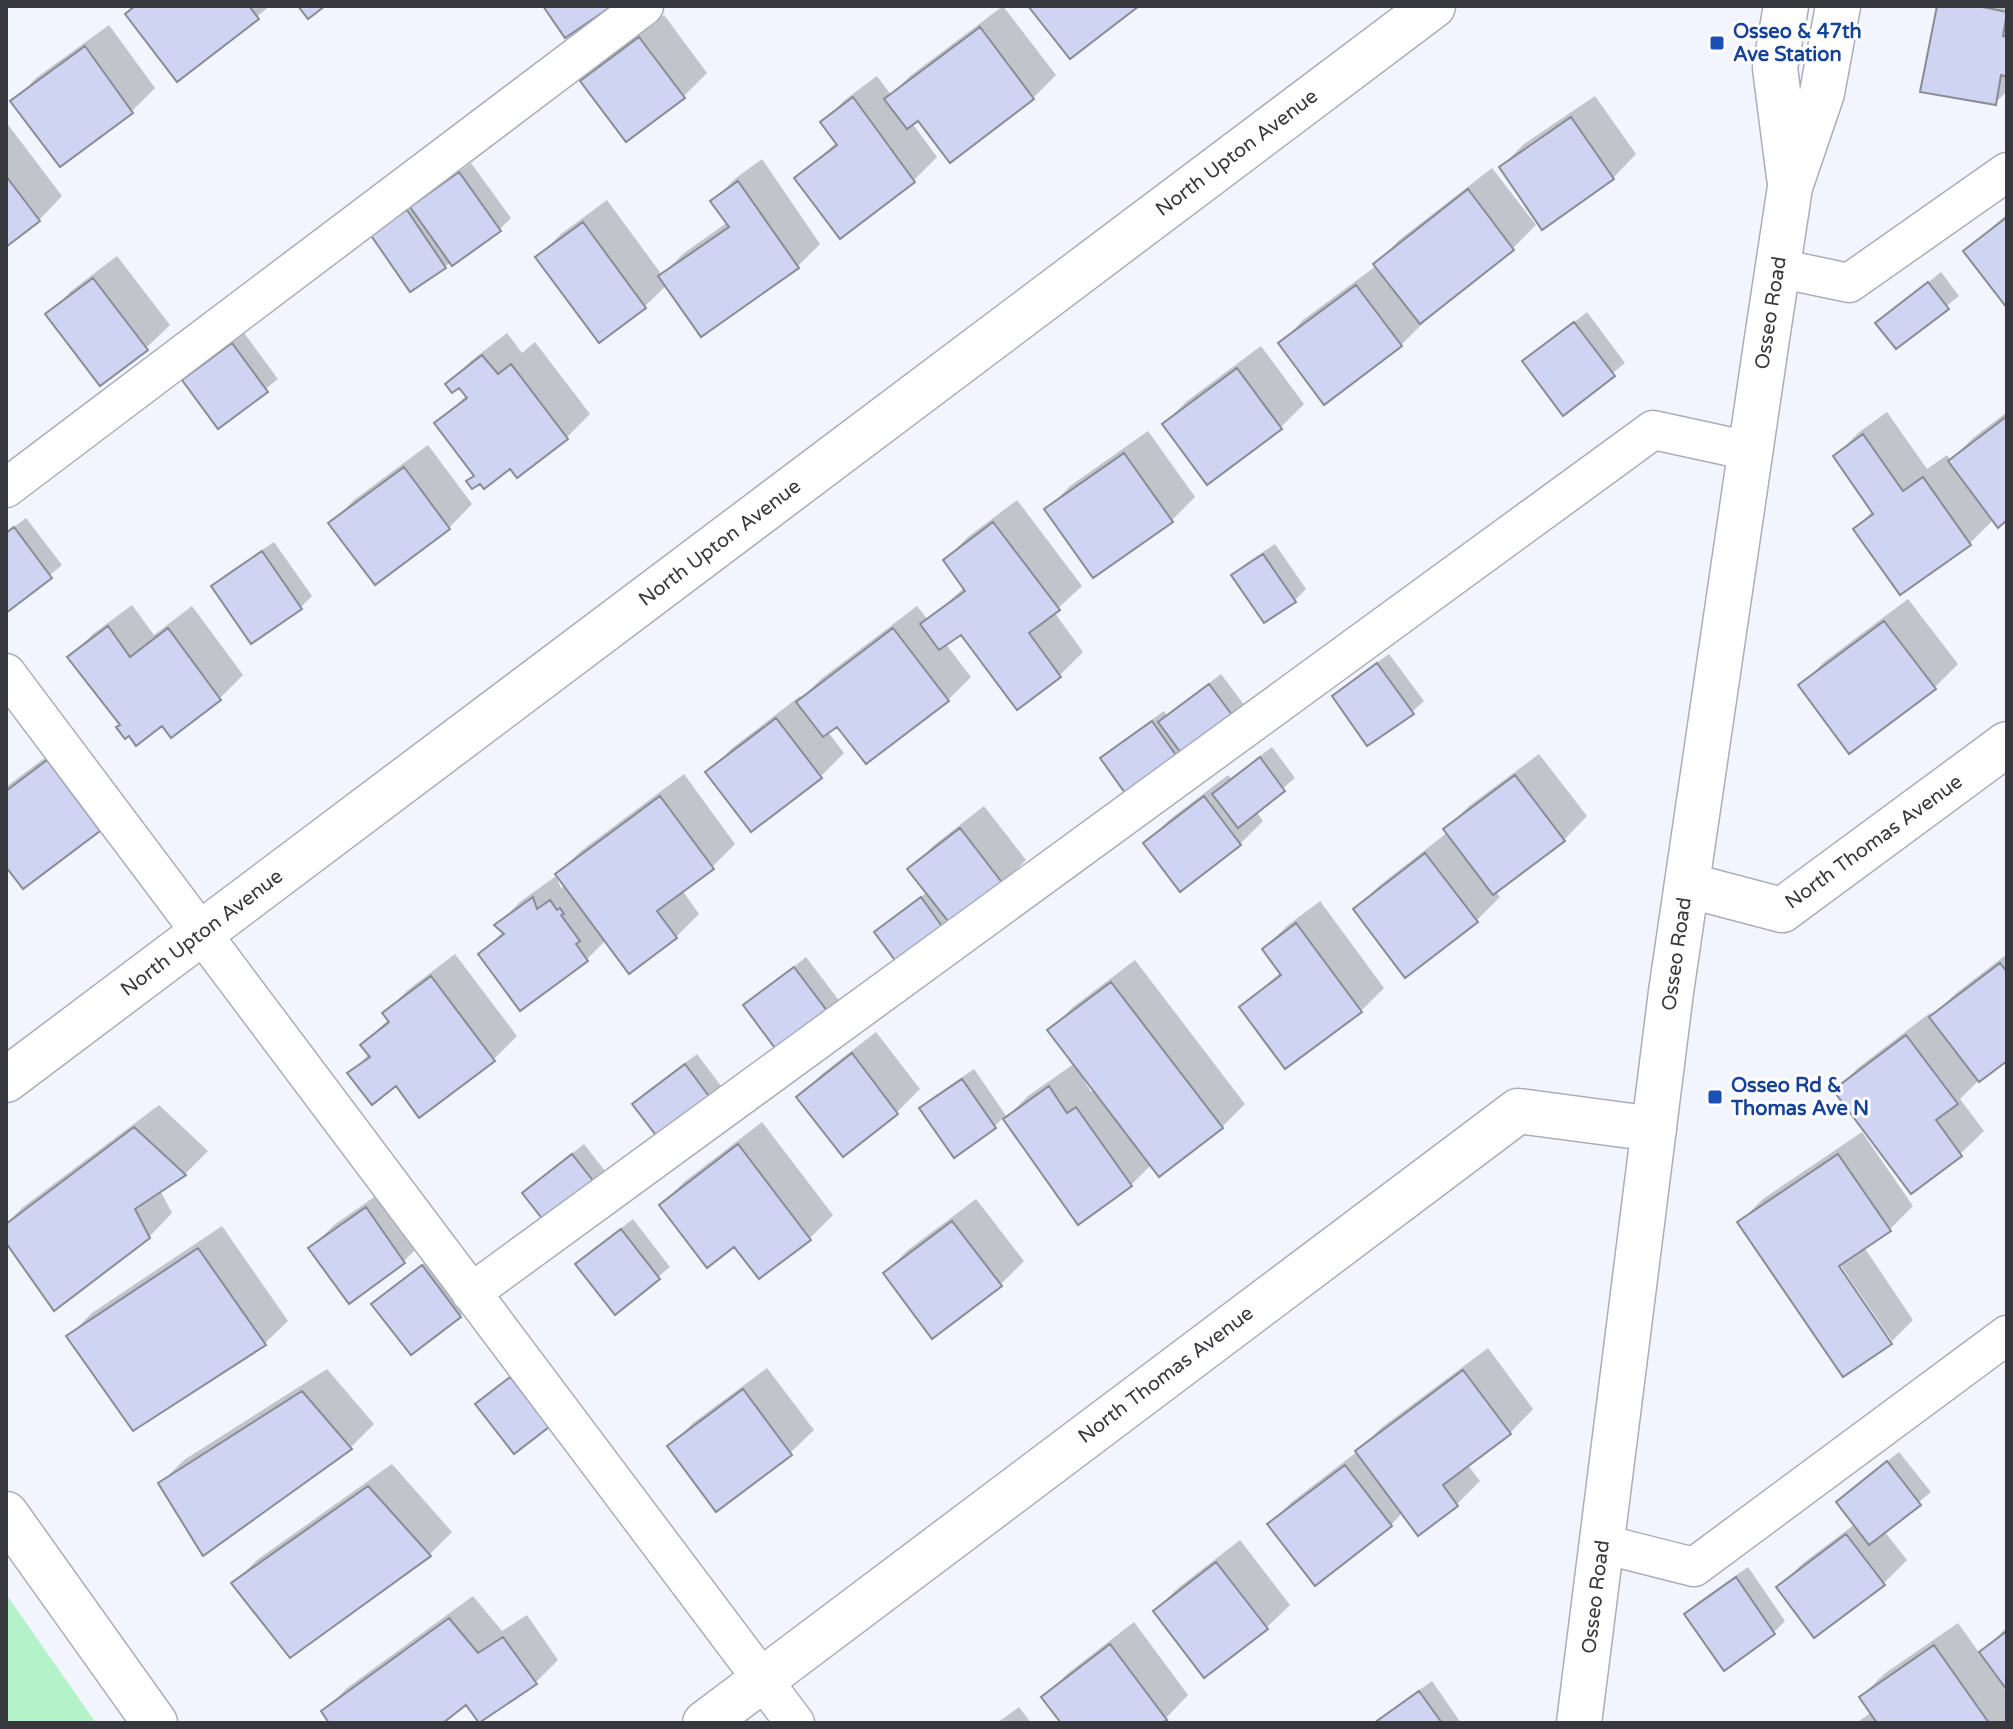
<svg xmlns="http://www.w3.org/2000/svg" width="2013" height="1729" font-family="'Varela Round',sans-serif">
  <rect width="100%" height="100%" fill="#f3f5fe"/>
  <path fill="#b4f3c9" d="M6 1594 96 1723H6Z"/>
  <path fill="#0003" fill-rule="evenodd" d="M135 6H270L178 79Z
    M1003 6 1056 75 1033 98 919 119 912 123 937 157 914 180 840 236 797 178 837 142 822 122 846 99 877 76 891 95 910 76Z
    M1939 6H2007V91L1995 103Z
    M664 15 707 73 684 96 626 139 583 81 606 58Z
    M109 25 155 88 132 111 60 164 13 102 36 78Z
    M1595 96 1636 154 1613 178 1501 167 1524 144Z
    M6 122 62 196 39 220 6 245Z
    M762 159 820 244 797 267 667 285 645 306 599 340 538 257 561 234 607 200 662 275 684 253 728 222 713 201 736 178Z
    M471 163 511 218 499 230 410 290 373 235Z
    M1492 168 1536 225 1513 248 1422 319 1424 322 1401 345 1280 344 1303 320 1376 266 1398 241Z
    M2007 214V305L1966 251Z
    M117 256 170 325 146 348 48 315 71 291Z
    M1941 272 1959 296 1897 346 1878 323Z
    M1587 312 1625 363 1564 413 1525 361Z
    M244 333 278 379 219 426 184 381Z
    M507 333 522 353 535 342 590 414 567 437 517 475 511 466 476 475 437 423 467 395 460 385 448 384 471 361Z
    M1261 346 1304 404 1281 427 1208 482 1164 424 1187 401Z
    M1887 412 1927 469 1947 455 1951 460 1973 438 2007 412V518L1994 519 1970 543 1855 529 1873 511 1835 457 1858 433Z
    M1148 431 1195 497 1172 520 1047 510 1070 486Z
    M428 445 472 504 449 528 331 523 354 500Z
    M1017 500 1082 586 1054 612 1083 652 1060 675 1017 707 961 632 945 643 971 677 948 700 838 724 828 732 844 753 821 776 751 829 708 773 731 749 800 696 802 698 821 679 917 606 928 620 965 587 945 560 968 537Z
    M26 518 62 565 6 611V533Z
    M274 542 312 596 301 607 252 641 214 586 225 575Z
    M1275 544 1306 589 1295 600 1265 620 1234 575 1245 564Z
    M1908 599 1958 664 1935 687 1850 751 1801 686 1824 662Z
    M132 605 154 635 192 606 243 675 220 698 171 735 163 723 122 725 70 657 93 634Z
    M1389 654 1424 701 1412 712 1334 696 1346 685Z
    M1221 674 1245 706 1178 759 1102 758 1114 747 1164 711 1167 716Z
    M71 738 122 806 99 829 23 887 6 864V787Z
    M1272 747 1295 778 1256 811 1263 821 1240 844H1146L1169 820 1228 775 1231 778Z
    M1539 754 1587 816 1564 840 1495 891 1500 897 1477 920 1355 909 1379 886 1448 832 1446 829 1469 806Z
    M684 774 735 844 712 867 682 890 699 914 676 937 606 940 587 959 480 954 504 931 497 925 520 902 556 876 561 888 565 885 557 874 581 851Z
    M984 806 1026 860 1003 883 945 931 877 932 927 892 910 870 933 846Z
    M1320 901 1384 988 1361 1011 1286 1066 1241 1007 1281 972 1264 949 1287 926Z
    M455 954 517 1036 494 1059 420 1115 397 1083 350 1073 370 1053 362 1045 389 1019 385 1013 408 990Z
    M2007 954V1058L1981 1078 1960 1099 1984 1131 1960 1154 1836 1090 1859 1067 1930 1013 1933 1016 1955 994Z
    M806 957 844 1007 833 1019 745 1006Z
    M1135 960 1245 1104 1222 1127 1152 1164 1131 1185 1078 1222 1004 1117 995 1126 922 1108 933 1097 974 1069 1007 1117 1028 1096 1075 1063 1050 1030 1073 1007ZM1086 1077 1095 1089 1091 1092 1083 1079Z
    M876 1032 920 1089 897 1112 843 1154 799 1097 822 1074Z
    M697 1054 727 1094 634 1104 646 1092Z
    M159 1105 208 1151 185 1174 160 1190 172 1213 149 1237 6 1240V1224L23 1207Z
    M762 1122 833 1215 810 1238 760 1277 735 1244 661 1205 684 1182Z
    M1862 1132 1913 1206 1890 1229 1864 1247 1913 1320 1890 1343 1844 1374 1740 1222 1763 1199ZM1835 1257 1892 1341H1887L1832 1259Z
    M584 1144 608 1175 548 1224 536 1182Z
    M390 1186 427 1238 404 1261 311 1248 334 1225Z
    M976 1199 1024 1261 1001 1284 932 1336 885 1273 908 1250Z
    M633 1219 670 1267 615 1312 589 1253Z
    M222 1226 288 1321 264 1344 69 1336 92 1313Z
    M434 1255 471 1304 460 1316 374 1304Z
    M1488 1348 1533 1409 1510 1433 1467 1464 1480 1481 1457 1504 1403 1512 1391 1525 1269 1524 1293 1501 1358 1451 1381 1428Z
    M522 1367 559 1414 514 1451 478 1404Z
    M767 1368 814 1430 790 1453 670 1446 693 1423Z
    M327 1369 374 1424 351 1447 203 1554 161 1483 184 1460Z
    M1899 1452 1931 1492 1884 1531 1907 1560 1884 1583 1815 1635 1779 1587 1802 1564 1855 1524 1850 1491Z
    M392 1464 452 1532 429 1555 234 1583 257 1560Z
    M1240 1540 1290 1605 1266 1628 1155 1611 1178 1588Z
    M1748 1567 1785 1621 1774 1632 1686 1614 1697 1603Z
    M473 1596 502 1631 527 1615 558 1660 535 1683 466 1702 440 1723H332L324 1711 347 1688Z
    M1134 1622 1188 1695 1166 1718 1170 1723H1063L1044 1698 1067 1674Z
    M1958 1623 1980 1654 2007 1627V1687L2004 1689 2007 1693 2006 1723H1856L1872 1712 1861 1697 1884 1674Z
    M1432 1681 1461 1723H1376L1385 1714Z
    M1019 1707 1031 1723H997Z"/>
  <path fill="#cfd4f2" stroke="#898b95" stroke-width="2" d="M135 6H249L259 19 177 82 125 14Z
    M298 6H325L308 19Z
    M543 6H612L565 38Z
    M1028 6H1139L1070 59Z
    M1937 6H1978L2007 12 2003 36 2007 37V77L2001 75 1996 105 1920 92Z
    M980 27 1034 99 950 163 918 121 907 129 884 99Z
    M639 37 685 98 626 142 580 81Z
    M85 46 133 113 60 167 10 101Z
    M853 97 915 182 840 239 794 178 837 145 820 122Z
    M1571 117 1614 179 1542 230 1499 167Z
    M459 172 501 231 452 266 410 207Z
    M6 176 40 221 6 247Z
    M738 181 799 268 701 337 658 276 729 227 710 201Z
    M1468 189 1514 250 1420 324 1373 264Z
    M407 210 446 268 410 292 370 234Z
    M2007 217V308L1963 251Z
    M583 222 646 308 599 343 535 257Z
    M93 278 148 350 100 386 45 314Z
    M1928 282 1949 309 1896 349 1875 323Z
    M1356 285 1402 346 1324 405 1278 343Z
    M1574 322 1615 376 1563 416 1522 361Z
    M232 343 268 392 218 429 182 380Z
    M482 355 498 374 511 364 568 439 517 478 510 469 484 489 480 484 472 489 466 481 474 476 434 423 467 398 459 388 452 393 445 384Z
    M1237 368 1282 429 1207 485 1162 424Z
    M2007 416V520L1998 528 1948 461Z
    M1863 434 1903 491 1923 477 1971 545 1900 595 1853 529 1873 514 1833 456Z
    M1124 453 1173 522 1093 578 1044 509Z
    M404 467 450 529 375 585 328 523Z
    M993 522 1060 610 1029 633 1061 677 1017 710 961 635 939 650 920 624 965 591 943 560Z
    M14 527 52 578 6 613V533Z
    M262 551 302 609 251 644 211 586Z
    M1263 554 1296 602 1264 623 1231 575Z
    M1884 621 1936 689 1849 754 1798 685Z
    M108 626 130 657 168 628 221 700 171 738 162 726 136 746 129 736 125 739 116 727 120 725 67 657Z
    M893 628 949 701 866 764 837 727 823 737 796 702Z
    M1377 663 1414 714 1367 746 1332 696Z
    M1209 684 1235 719 1184 757 1158 722Z
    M776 718 822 778 751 832 705 772Z
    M1152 721 1180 761 1128 797 1100 758Z
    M1260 757 1285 791 1238 828 1212 794Z
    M47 760 100 831 23 889 6 867V791Z
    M1515 775 1565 841 1493 895 1443 829Z
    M660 796 714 869 657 911 677 938 629 974 555 874Z
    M1204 796 1241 845 1180 892 1143 843Z
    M960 828 1004 885 952 926 907 869Z
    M1425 853 1478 922 1405 978 1353 909Z
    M533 897 537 909 550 900 557 910 560 908 564 914 561 915 580 941 576 944 588 961 520 1011 478 954 504 934 494 925Z
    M921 897 946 932 900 967 874 932Z
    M1296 923 1362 1012 1285 1069 1239 1007 1281 975 1262 949Z
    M2000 963 2007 972V1061L1979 1082 1929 1017Z
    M794 967 834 1020 783 1059 743 1005Z
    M431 976 495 1061 419 1118 396 1086 372 1105 347 1073 370 1057 360 1045 389 1022 382 1013Z
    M1111 982 1223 1128 1159 1177 1047 1030Z
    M1906 1035 1958 1104 1936 1120 1962 1156 1911 1194 1833 1090Z
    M852 1053 898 1114 843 1157 796 1097Z
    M685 1064 717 1107 665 1147 632 1104Z
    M962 1079 996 1128 954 1158 919 1108Z
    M1049 1086 1067 1113 1076 1107 1132 1186 1078 1225 1003 1119Z
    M134 1127 186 1175 135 1209 150 1238 54 1311 6 1243V1224Z
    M738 1144 811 1240 759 1279 734 1247 707 1268 659 1205Z
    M572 1154 598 1187 548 1226 522 1193Z
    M1838 1154 1891 1231 1839 1266 1892 1344 1843 1377 1737 1222Z
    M366 1207 405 1263 349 1304 308 1248Z
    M952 1221 1002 1286 932 1339 883 1273Z
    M621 1229 660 1279 615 1315 575 1264Z
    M198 1248 266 1345 133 1431 66 1336Z
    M422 1265 461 1317 411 1355 371 1304Z
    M1463 1370 1511 1434 1443 1485 1458 1506 1418 1536 1355 1451Z
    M510 1377 549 1427 514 1454 475 1404Z
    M743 1389 792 1455 716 1512 667 1446Z
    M302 1391 352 1449 203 1556 158 1483Z
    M1887 1461 1921 1505 1869 1545 1836 1502Z
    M1345 1465 1392 1526 1315 1586 1267 1524Z
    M368 1486 431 1556 290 1658 231 1583Z
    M1846 1534 1885 1585 1814 1638 1776 1587Z
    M1216 1562 1268 1629 1204 1678 1153 1611Z
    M1736 1577 1775 1634 1724 1671 1684 1614Z
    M449 1618 478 1653 503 1637 537 1684 479 1723 466 1705 443 1723H329L321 1711Z
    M2007 1631V1690L1979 1652Z
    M1110 1644 1167 1720 1162 1723H1061L1041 1697Z
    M1934 1645 1989 1723H1877L1859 1697Z
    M1419 1691 1442 1723H1374Z"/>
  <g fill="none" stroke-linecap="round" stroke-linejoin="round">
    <g stroke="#abadb8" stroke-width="41">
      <path id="service" d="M1778 268 1849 283 2007 172
        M6 488 644 6
        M6 673 795 1723
        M471 1293 1653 430 1750 451
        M1603 1544 1694 1567 2007 1335"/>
    </g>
    <g stroke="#abadb8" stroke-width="47">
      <path id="minor" d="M1687 885 1782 910 2007 744
        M6 1080 1433 6
        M6 1514 155 1723
        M705 1723 1518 1111 1654 1129"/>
    </g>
    <g stroke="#abadb8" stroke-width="47">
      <path id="secondary" d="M1786 6 1775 68 1789 177
        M1579 1723 1671 992 1766 345 1790 187 1822 93 1838 6"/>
    </g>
    <use href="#service" stroke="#fff" stroke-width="38"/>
    <use href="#minor" stroke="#fff" stroke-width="44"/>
    <use href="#secondary" stroke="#fff" stroke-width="44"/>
  </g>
  <g fill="#1a4fb4" stroke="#fff" stroke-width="3">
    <rect x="1709" y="35" width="16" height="16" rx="4"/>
    <rect x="1707" y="1089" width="16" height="16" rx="4"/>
  </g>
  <g text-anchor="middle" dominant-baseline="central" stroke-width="6" stroke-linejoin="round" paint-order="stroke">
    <g font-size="20" font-weight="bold" fill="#164399" stroke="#fff" text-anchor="start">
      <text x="1733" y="32">Osseo &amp; 47th<tspan x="1733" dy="23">Ave Station</tspan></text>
      <text x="1731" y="1086">Osseo Rd &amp;<tspan x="1731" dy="23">Thomas Ave N</tspan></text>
    </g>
    <g font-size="20" fill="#37383d" stroke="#fff">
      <text transform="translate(1237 153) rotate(-37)">North Upton Avenue</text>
      <text transform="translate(1771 313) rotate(-81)">Osseo Road</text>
      <text transform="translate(720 543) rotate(-37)">North Upton Avenue</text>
      <text transform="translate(1874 842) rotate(-36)">North Thomas Avenue</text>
      <text transform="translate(202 933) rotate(-37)">North Upton Avenue</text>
      <text transform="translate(1677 954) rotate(-82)">Osseo Road</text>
      <text transform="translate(1166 1375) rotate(-37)">North Thomas Avenue</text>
      <text transform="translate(1596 1597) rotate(-83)">Osseo Road</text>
    </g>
  </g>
  <rect width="2013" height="1729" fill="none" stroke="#37383d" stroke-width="16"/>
</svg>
